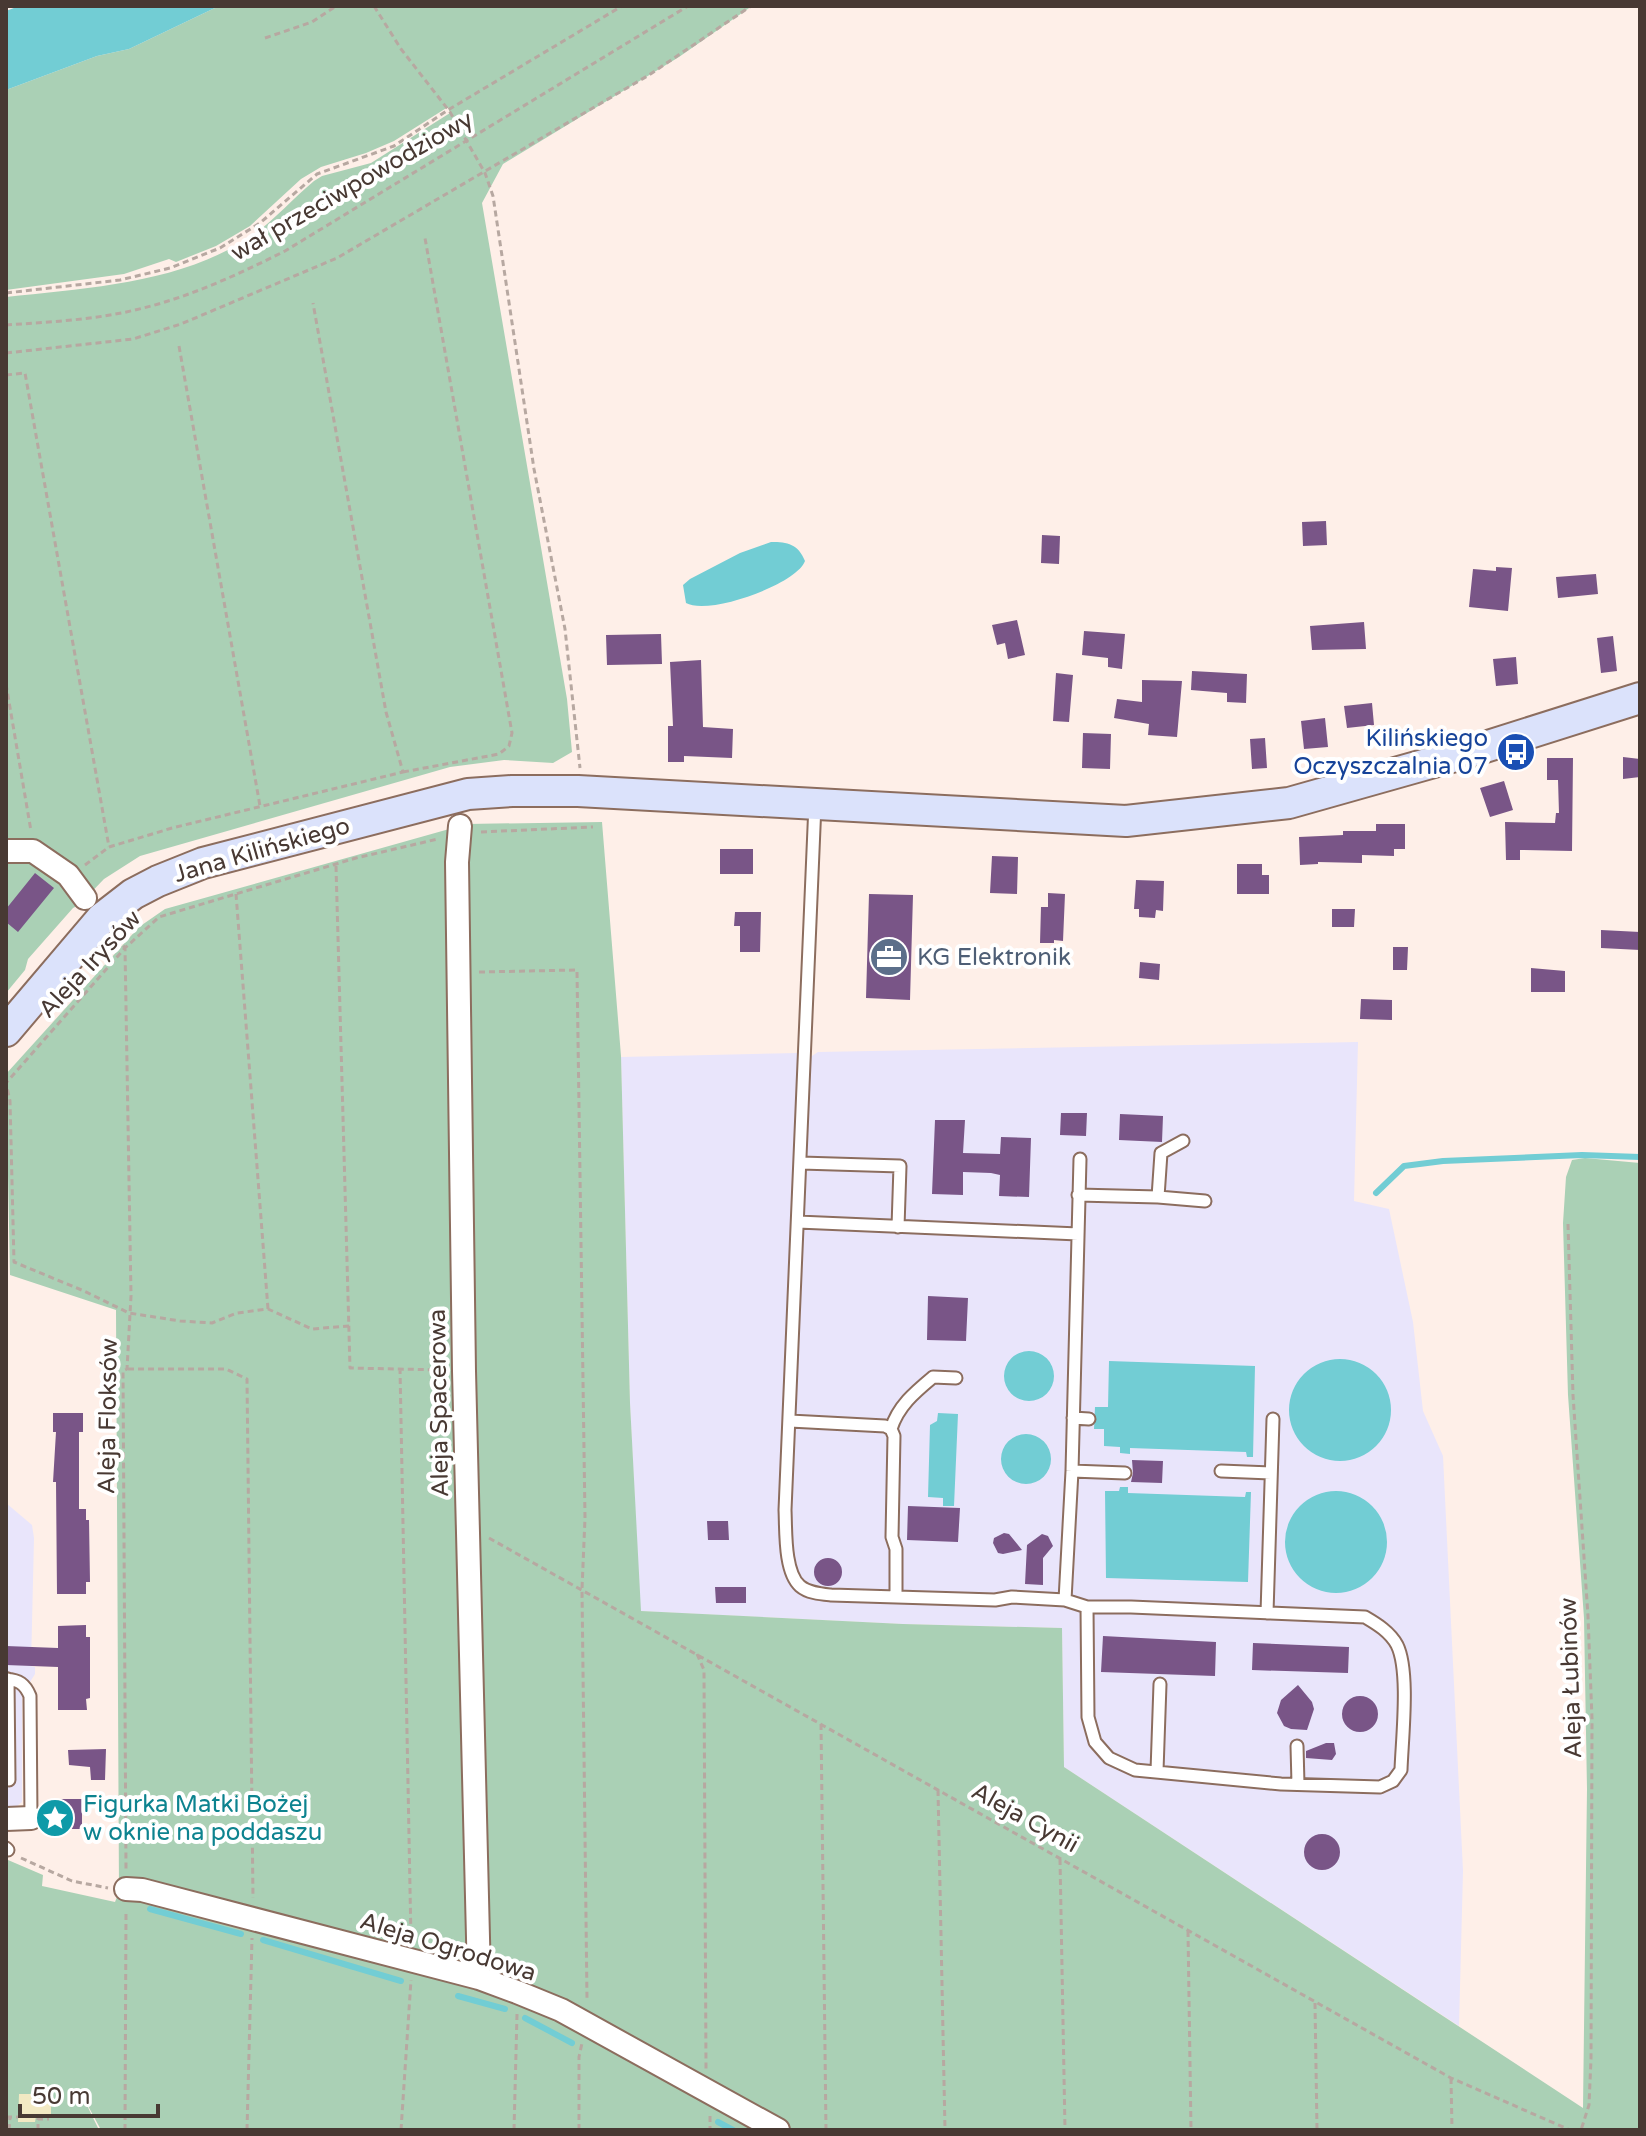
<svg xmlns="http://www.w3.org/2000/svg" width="1646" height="2136" font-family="'Varela Round',sans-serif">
  <rect width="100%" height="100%" fill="#feefe8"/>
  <path fill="#e9e5fb" d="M1358 1042 1354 1201 1389 1209 1413 1322 1423 1411 1443 1456 1463 1871 1459 2026 1064 1767 1062 1628 903 1624 640 1611 630 1403 621 1057 798 1053 799 1056H812L818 1052Z
    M6 1503 32 1525 34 1538 31 1666 35 1667V1674L22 1695V1802L13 1809H6Z"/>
  <path fill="#aad0b5" d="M219 6H752L679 57 503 164 482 203 567 699 572 752 553 763 504 760 450 767 140 856 104 879 79 905 73 908 28 959 25 970 6 993V297C87 288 173 284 244 241 268 227 292 199 314 181L322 176 371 163 450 113 448 107 394 141 366 153 321 167 301 179 250 226 216 246 176 262 169 259 124 274 6 290V90L97 56 129 49Z
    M602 822 621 1056 630 1403 641 1611 903 1624 1062 1628 1064 1767 1583 2108 1587 1789 1584 1618 1568 1395 1563 1223 1566 1177 1572 1160 1585 1158 1640 1163V2130H101L80 2091 99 2130H6L8 1860 43 1875 42 1886 115 1902 119 1892 116 1310 10 1275 6 1074 139 927 165 909 467 824Z"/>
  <path fill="#f2e9c3" d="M19 2094H51V2116H36L35 2122H18Z"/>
  <path fill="#72cdd4" d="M19 6H219L129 49 97 56 6 90V11Z
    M771 542C788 542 798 544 805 561 797 584 709 616 686 603L683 585 690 579 740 553Z
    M1004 1376a25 25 0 1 1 50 0a25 25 0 1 1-50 0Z
    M1289 1410a51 51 0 1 1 102 0a51 51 0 1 1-102 0Z
    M1109 1361 1255 1366 1253 1457H1247L1246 1452 1130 1448V1454L1120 1453V1447L1104 1446V1429H1094L1095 1407H1108Z
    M938 1413 958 1414 954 1506H943V1498L928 1497 930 1425 937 1421Z
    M1001 1459a25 25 0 1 1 50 0a25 25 0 1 1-50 0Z
    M1120 1487H1128V1493L1245 1497 1246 1492H1251L1248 1582 1106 1578 1105 1491H1119Z
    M1285 1542a51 51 0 1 1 102 0a51 51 0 1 1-102 0Z"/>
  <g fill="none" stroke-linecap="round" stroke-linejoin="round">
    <path stroke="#72cdd4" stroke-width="6" d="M1376 1193 1404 1166 1443 1161 1582 1155 1640 1157
      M150 1909 241 1934
      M263 1940 401 1981
      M458 1996 505 2009
      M525 2018 572 2043
      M718 2122 733 2130"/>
  </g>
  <path fill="#795587" d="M1326 521 1327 545 1303 546 1302 522Z
    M1042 535 1060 536 1059 564 1041 563Z
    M1496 567 1512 568 1508 611 1469 607 1473 569 1496 571Z
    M1596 574 1598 594 1558 598 1556 577Z
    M1017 620 1025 655 1008 659 1005 643 997 645 992 625Z
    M1364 622 1366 649 1312 650 1310 626Z
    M1084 631 1125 634 1122 669 1108 667V658L1082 655Z
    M661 634 662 664 607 665 606 635Z
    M1613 636 1617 671 1601 673 1597 638Z
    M1516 657 1518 684 1496 686 1493 659Z
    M701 660 703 727 733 729 732 758 684 756V762H668V726H673L670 662Z
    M1192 671 1247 674 1246 703 1227 702V693L1191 690Z
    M1056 673 1073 675 1069 722 1053 721Z
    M1142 680 1182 681 1177 737 1148 735 1149 724 1114 718 1117 699 1142 702Z
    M1372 703 1374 725 1347 728 1344 706Z
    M1325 718 1328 747 1304 749 1301 721Z
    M1083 733 1111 734 1110 769 1082 768Z
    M1265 738 1267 768 1252 769 1250 739Z
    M1623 757 1640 759V777L1623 779Z
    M1547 758H1573L1572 851 1520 850V860H1506L1505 822 1555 823 1556 813H1559L1558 780H1547Z
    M1504 781 1513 810 1490 817 1480 788Z
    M1376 824H1405V849H1394V856L1362 855V863L1318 862V864L1300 865 1299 837 1343 835V831H1376Z
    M720 849H753V874H720Z
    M992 856 1018 857 1017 894 990 893Z
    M1237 864H1262V875H1269V894H1237Z
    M35 873 54 888 18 932 6 922V909Z
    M1136 880 1164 881 1163 911 1156 910 1155 918 1139 917V909H1134Z
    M1048 893 1065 894 1063 941 1054 940V943H1040L1041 907H1048Z
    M869 894 913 895 910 1000 866 998Z
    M1332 909H1355L1354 927H1332Z
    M735 912H761L760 952H740V926H734Z
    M1601 930 1640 932V950L1601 948Z
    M1393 947H1408L1407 970H1393Z
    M1140 962 1160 964 1159 980 1139 978Z
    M1531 968 1565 971V992H1531Z
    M1361 999 1392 1000V1020L1360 1019Z
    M1061 1113H1087L1086 1136 1060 1135Z
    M1120 1114 1163 1116 1162 1142 1119 1140Z
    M935 1120H965L963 1153 1000 1154 1001 1137 1031 1138 1029 1197 999 1196 1000 1175 991 1173 963 1172V1195L932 1194Z
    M928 1296 968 1298 966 1341 927 1340Z
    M53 1413H83V1432H79V1509H86V1520H89L90 1582H86V1594H57L56 1482H53L56 1432H53Z
    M1132 1460 1163 1461 1162 1483 1131 1482 1133 1473Z
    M908 1506 960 1508 958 1542 907 1540Z
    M707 1521H728L729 1540H708Z
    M1004 1533 1009 1534 1022 1550 1003 1554 998 1553 993 1543 994 1538Z
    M1042 1534 1048 1536 1053 1546 1043 1558V1585L1025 1584 1027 1545Z
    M814 1572a14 14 0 1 1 28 0a14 14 0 1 1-28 0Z
    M715 1587H746V1603H716Z
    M86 1625V1637H90V1698L86 1699 87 1710H58V1667L6 1665V1646L58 1648V1626Z
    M1103 1636 1216 1642 1215 1676 1101 1672Z
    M1253 1643 1349 1647 1348 1673 1252 1670Z
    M1298 1685 1312 1702 1314 1709 1307 1730 1291 1729 1284 1726 1277 1713 1281 1700Z
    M1342 1714a18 18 0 1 1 36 0a18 18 0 1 1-36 0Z
    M1326 1743H1334L1336 1754 1332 1760 1306 1758V1751Z
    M106 1749 105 1780H91L90 1767 69 1765 68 1750Z
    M58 1799H82V1829H55V1806H59Z
    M1304 1852a18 18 0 1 1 36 0a18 18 0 1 1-36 0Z"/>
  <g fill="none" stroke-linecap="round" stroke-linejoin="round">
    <g stroke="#8c6d5e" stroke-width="15">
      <path id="lane" d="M815 804 785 1510C786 1530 784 1572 800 1586 808 1593 821 1594 831 1595L995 1600 1012 1597 1065 1600 1087 1607H1131L1365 1617C1377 1624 1390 1632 1397 1645 1410 1671 1402 1739 1401 1770L1393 1781 1380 1787 1281 1784 1135 1770 1109 1758 1095 1742 1088 1717 1087 1607
        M801 1163 900 1166 898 1227
        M1078 1195 1158 1197 1161 1153 1183 1141
        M1158 1197 1205 1201
        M798 1222 1078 1234
        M1073 1418 1089 1419
        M790 1421 885 1426 891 1429 894 1436 892 1537 896 1549V1596
        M891 1429C898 1406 915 1392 933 1377L956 1378
        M1072 1471 1125 1473
        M1221 1471 1271 1473
        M1065 1600 1072 1471 1080 1159
        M1267 1613 1273 1419
        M6 1679C19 1680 25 1684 30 1696L31 1818
        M8 1679 9 1780
        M1297 1746 1298 1784
        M1157 1771 1160 1684
        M6 1848 8 1850"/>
    </g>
    <g stroke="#8c6d5e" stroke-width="26">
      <path id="street" d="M460 826 457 862 464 1371 479 1978
        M6 851H33L68 875 85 898
        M6 1819 31 1818
        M126 1889 142 1890 479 1978 517 1992 561 2010 778 2130"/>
    </g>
    <g stroke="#8c6d5e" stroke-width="34">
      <path id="secondary" d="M6 1031 102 918 133 894 158 881 203 863 468 794 512 791H578L1126 821 1289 803 1466 753 1640 698"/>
    </g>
    <path stroke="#b7a8a1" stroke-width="3" stroke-dasharray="6 4" stroke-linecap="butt" d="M374 6 401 49 450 112 485 173 493 196 534 469 565 629 580 768
      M265 38 312 22 336 6
      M6 293 120 280 170 268 220 248 260 223 317 174 394 146 448 110 622 6
      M6 325C49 322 93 320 135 310 188 298 237 275 285 251L688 6
      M179 346 260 806
      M6 353 133 339 181 324 337 258 649 75 751 6
      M6 375 25 373 109 847
      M6 684 31 831
      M403 772 499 754 509 746 512 733 425 238
      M481 832 593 827
      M85 865 109 847 172 828 403 772 386 712 313 303
      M336 866 350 1368 444 1370
      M236 894 268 1309
      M117 938 125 948 131 1296 127 1369 123 1371 126 1870
      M479 972 577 970 585 1518 582 1589 587 2000
      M1568 1224 1573 1395 1588 1616 1592 1719 1591 2059 1589 2105 1581 2130
      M349 1326 312 1329 268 1309 237 1313 212 1323 180 1321 129 1313 84 1291 14 1262 10 1101 6 1083 125 948 159 917 356 858 438 839
      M400 1368 411 1940
      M128 1369H226L247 1379 253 1898
      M489 1538 1451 2078 1570 2130
      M697 1654 704 1670 706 2069
      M821 1724 826 2130
      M938 1790 945 2130
      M21 1858 72 1881 108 1888
      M1060 1859 1065 2130
      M1188 1931 1191 2130
      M1315 2003 1317 2130
      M1451 2078 1452 2130
      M710 2116V2130
      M6 2117H18
      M9 2130 10 2117
      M38 2130V2119H49
      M125 2130 126 1910
      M247 2130 252 1938
      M401 2130 411 1980
      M514 2130 517 2014
      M579 2130V2057L582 2043"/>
    <use href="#lane" stroke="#fff" stroke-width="11"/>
    <use href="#street" stroke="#fff" stroke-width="22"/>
    <use href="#secondary" stroke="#dbe2fb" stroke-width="30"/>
  </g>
  <defs>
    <g id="bus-disc" transform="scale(2)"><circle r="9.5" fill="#1a4fb4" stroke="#fff"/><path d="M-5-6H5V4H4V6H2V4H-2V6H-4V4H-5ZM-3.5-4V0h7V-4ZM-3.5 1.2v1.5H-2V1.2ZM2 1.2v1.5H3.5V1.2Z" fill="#fff"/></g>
    <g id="office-disc" transform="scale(2)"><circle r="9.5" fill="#5c6f8a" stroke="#fff"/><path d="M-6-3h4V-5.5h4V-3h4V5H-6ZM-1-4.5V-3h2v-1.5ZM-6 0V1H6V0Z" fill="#fff"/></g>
    <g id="sight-disc" transform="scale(2)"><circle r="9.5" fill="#0f9aa8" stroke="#fff"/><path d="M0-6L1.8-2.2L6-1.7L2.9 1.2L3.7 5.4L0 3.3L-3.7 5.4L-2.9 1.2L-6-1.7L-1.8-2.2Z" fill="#fff"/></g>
  </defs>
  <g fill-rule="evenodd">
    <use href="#bus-disc" x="1516" y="752"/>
    <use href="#office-disc" x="889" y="957"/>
    <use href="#sight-disc" x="55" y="1818"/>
  </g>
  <g text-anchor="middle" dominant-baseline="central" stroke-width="8" stroke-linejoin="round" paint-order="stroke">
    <g font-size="24" fill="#483933" stroke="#fff">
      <text transform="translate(352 186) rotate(-30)">wał przeciwpowodziowy</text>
      <text transform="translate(262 850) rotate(-16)">Jana Kilińskiego</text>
      <text transform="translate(90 964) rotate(-47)">Aleja Irysów</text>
      <text transform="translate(439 1403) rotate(-91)">Aleja Spacerowa</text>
      <text transform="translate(108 1416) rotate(-89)">Aleja Floksów</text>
      <text transform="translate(1571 1678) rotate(-92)">Aleja Łubinów</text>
      <text transform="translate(1025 1818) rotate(29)">Aleja Cynii</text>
      <text transform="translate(448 1947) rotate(17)">Aleja Ogrodowa</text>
    </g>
    <g font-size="24" fill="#164399" stroke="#fff" text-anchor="end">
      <text x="1488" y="738">Kilińskiego<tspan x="1488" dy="28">Oczyszczalnia 07</tspan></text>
    </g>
    <g font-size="24" fill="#4e5e75" stroke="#fff" text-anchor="start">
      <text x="917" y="957">KG Elektronik</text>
    </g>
    <g font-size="24" fill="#0d838f" stroke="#fff" text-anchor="start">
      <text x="83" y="1804">Figurka Matki Bożej<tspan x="83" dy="28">w oknie na poddaszu</tspan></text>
    </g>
  </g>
  <rect width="1646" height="2136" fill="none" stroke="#483933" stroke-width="16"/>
  <path d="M20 2104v12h138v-12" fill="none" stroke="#483933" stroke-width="4"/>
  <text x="32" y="2104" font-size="24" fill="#483933" stroke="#ffffff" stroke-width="6" paint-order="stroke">50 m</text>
</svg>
